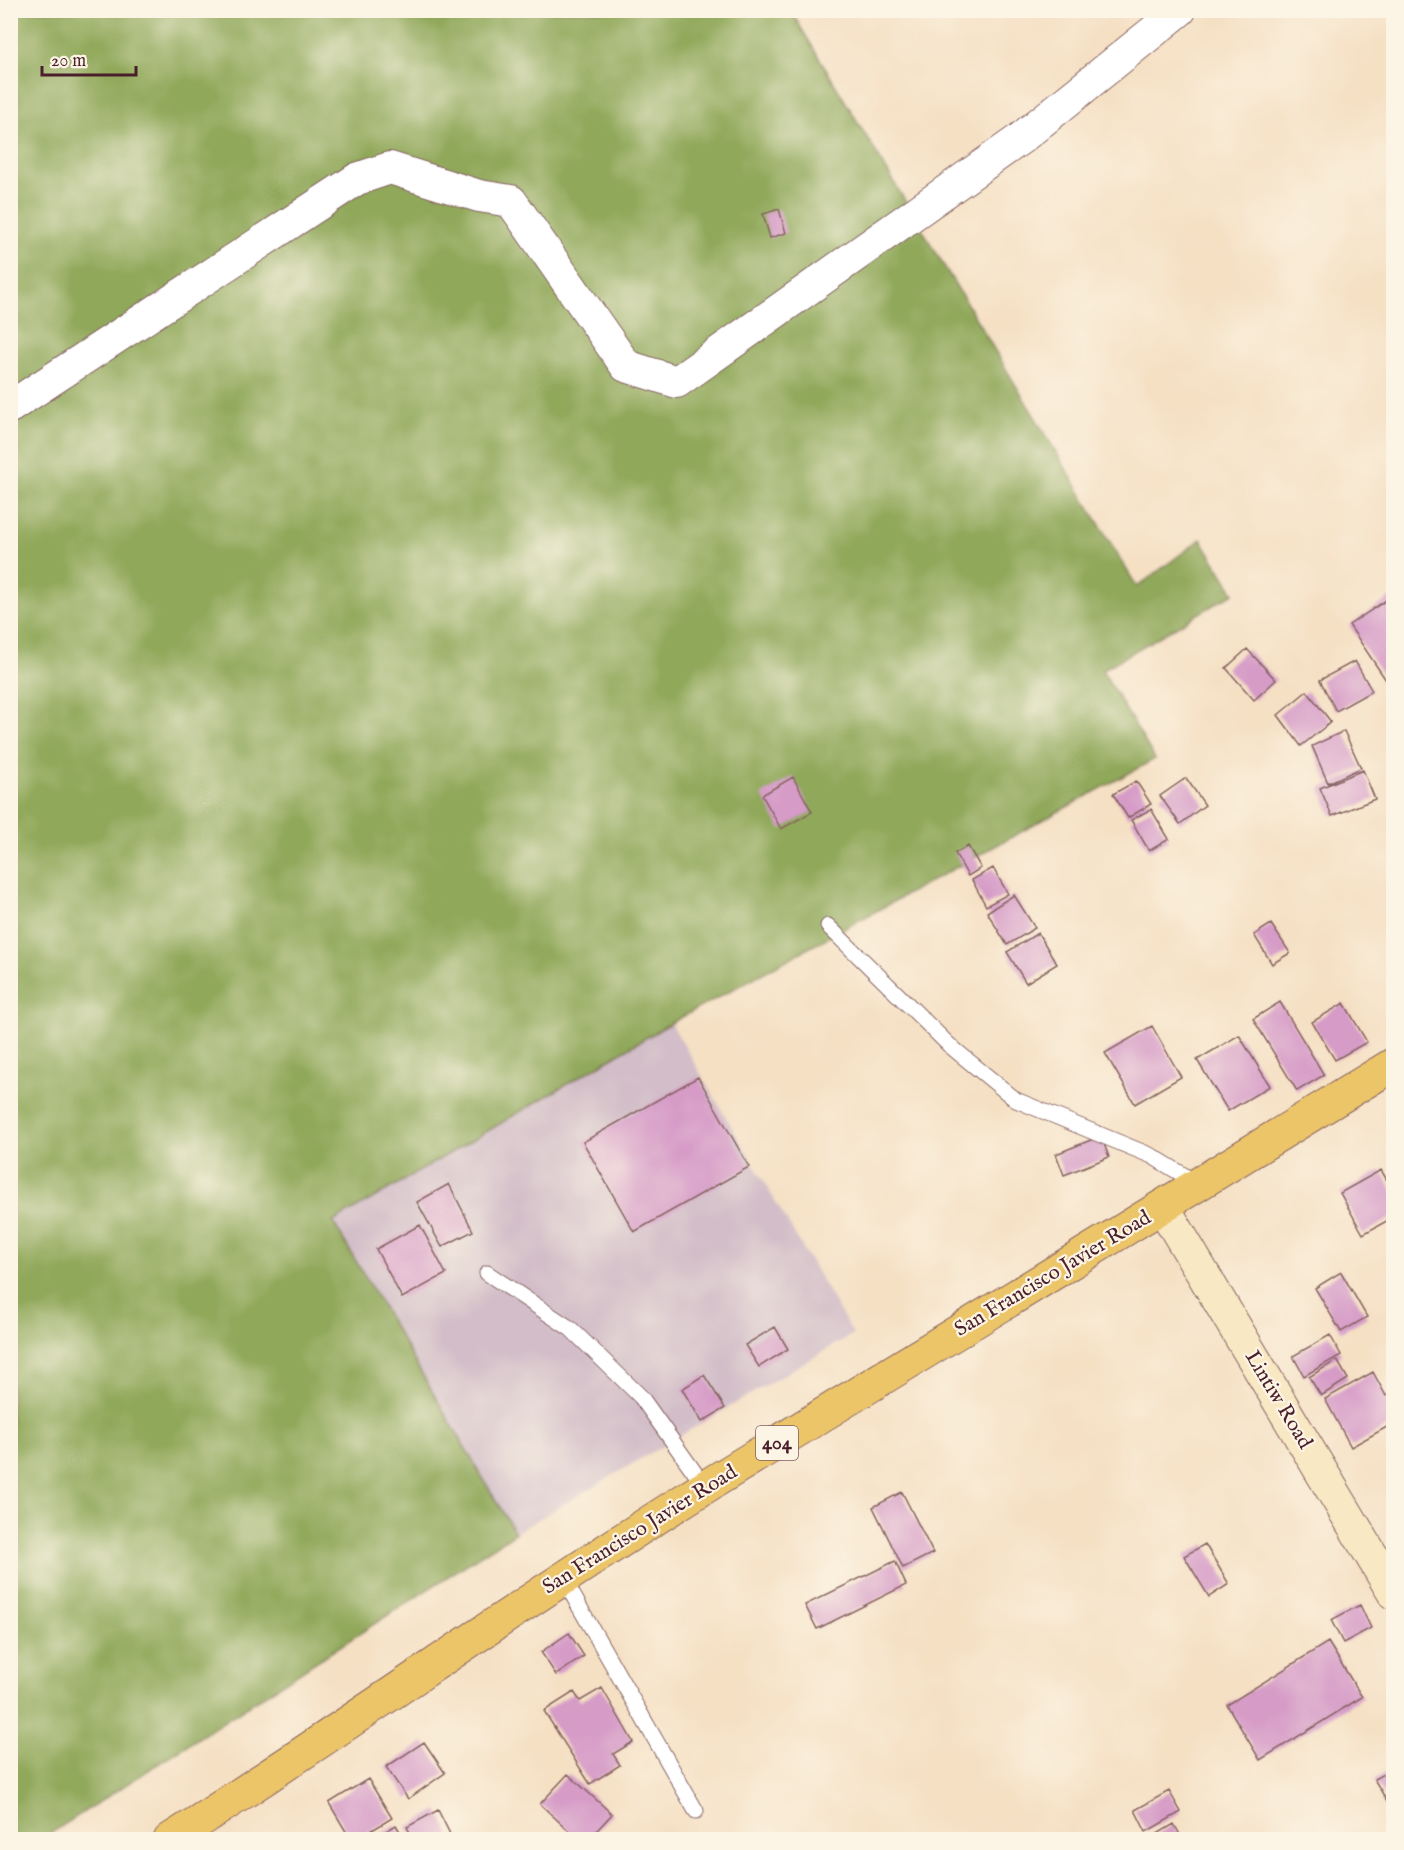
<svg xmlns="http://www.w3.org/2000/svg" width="1404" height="1850" font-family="'IM FELL English',serif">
  <rect width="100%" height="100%" fill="#fcf5e5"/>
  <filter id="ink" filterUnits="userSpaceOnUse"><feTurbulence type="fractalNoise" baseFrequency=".0167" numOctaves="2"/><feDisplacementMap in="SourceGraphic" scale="12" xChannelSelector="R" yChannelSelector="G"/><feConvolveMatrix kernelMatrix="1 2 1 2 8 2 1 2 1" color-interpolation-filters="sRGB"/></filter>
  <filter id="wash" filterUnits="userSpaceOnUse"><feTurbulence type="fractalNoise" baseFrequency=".008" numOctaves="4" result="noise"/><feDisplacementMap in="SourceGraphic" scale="24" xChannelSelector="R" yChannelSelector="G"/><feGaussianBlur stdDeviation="1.35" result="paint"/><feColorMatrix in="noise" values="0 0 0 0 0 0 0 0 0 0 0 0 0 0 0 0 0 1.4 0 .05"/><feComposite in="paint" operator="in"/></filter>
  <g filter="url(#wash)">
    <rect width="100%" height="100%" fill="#f5e0c4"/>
    <path fill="#d2bdc8" d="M671 1023 853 1334 515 1533 333 1222Z"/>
    <path fill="#90a85a" stroke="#6d6442" stroke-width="1.5" d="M11 11H791L1137 587 1201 539 1234 593 1102 670 1155 759 671 1023 333 1222 515 1533 42 1839 11 1840Z"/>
    <g id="blocks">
      <path fill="#d69bc7" d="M779 209 786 233 770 238 763 214Z
        M1394 595V692L1349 625Z
        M1247 649 1276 680 1254 700 1226 668Z
        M1355 661 1372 691 1336 711 1320 680Z
        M1307 691 1331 722 1301 746 1278 715Z
        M1344 731 1361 768 1328 783 1312 746Z
        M1363 770 1375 799 1332 816 1320 788Z
        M793 777 812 812 781 829 762 795Z
        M1186 778 1205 805 1180 824 1160 796Z
        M1136 781 1151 804 1128 818 1113 794Z
        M1151 809 1169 839 1149 851 1131 820Z
        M968 846 981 868 968 876 955 853Z
        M993 868 1008 894 986 906 972 880Z
        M1014 895 1035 928 1007 945 987 912Z
        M1271 924 1290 953 1272 964 1254 935Z
        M1038 933 1057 964 1026 983 1007 952Z
        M1280 1002 1324 1075 1297 1091 1253 1019Z
        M1344 1003 1367 1042 1335 1060 1312 1022Z
        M1152 1026 1181 1077 1135 1104 1105 1053Z
        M1239 1035 1270 1086 1228 1111 1197 1060Z
        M698 1077 749 1167 634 1232 583 1142Z
        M1101 1136 1109 1157 1064 1175 1056 1154Z
        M1381 1170 1394 1192V1217L1363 1234 1340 1193Z
        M449 1184 473 1231 442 1247 417 1202Z
        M420 1225 446 1274 402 1298 376 1249Z
        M1341 1272 1367 1317 1341 1332 1315 1288Z
        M775 1327 788 1349 759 1367 745 1345Z
        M1330 1335 1341 1355 1304 1376 1293 1356Z
        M1337 1360 1348 1379 1321 1396 1309 1377Z
        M1373 1372 1386 1396 1394 1391V1423L1351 1447 1325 1399Z
        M704 1375 725 1408 702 1422 682 1389Z
        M902 1492 933 1553 903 1568 873 1507Z
        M1205 1544 1229 1584 1209 1597 1184 1556Z
        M895 1561 906 1585 817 1629 805 1605Z
        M1360 1605 1371 1628 1343 1643 1331 1620Z
        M569 1633 584 1656 556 1675 541 1652Z
        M1328 1642 1362 1697 1260 1760 1227 1705Z
        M602 1688 633 1742 613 1754 620 1765 590 1784 544 1711 574 1692 580 1701Z
        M424 1742 445 1773 408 1799 386 1767Z
        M1394 1768V1813L1374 1779Z
        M568 1774 612 1814 588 1840H579L540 1804Z
        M368 1779 392 1818 356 1840H351L329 1803Z
        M1169 1791 1181 1812 1146 1832 1135 1810Z
        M438 1810 453 1840H414L407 1827Z
        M1174 1824 1183 1840H1147Z
        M396 1825 405 1840H371Z"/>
    </g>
  </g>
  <g filter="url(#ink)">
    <use href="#blocks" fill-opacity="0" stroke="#866361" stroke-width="1.5"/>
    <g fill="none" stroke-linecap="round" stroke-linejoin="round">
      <g stroke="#866361" stroke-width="17">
        <path id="lane" d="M828 926 949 1045 1016 1100 1152 1156 1200 1185
          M487 1273 571 1329 641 1397 705 1487
          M563 1578 696 1811"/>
      </g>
      <g stroke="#866361" stroke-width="34">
        <path id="street" d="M10 407 357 179 390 168 479 196 511 201 626 366 677 382 1020 139 1180 10"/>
      </g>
      <g stroke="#866361" stroke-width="35">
        <path id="secondary" d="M1163 1207 1394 1593"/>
      </g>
      <g stroke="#866361" stroke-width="35">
        <path id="primary" d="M170 1840C350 1725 524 1600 705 1487 934 1344 1165 1207 1394 1064"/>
      </g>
      <use href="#lane" stroke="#fff" stroke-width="15"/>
      <use href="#street" stroke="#fff" stroke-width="32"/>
      <use href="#secondary" stroke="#f8e8c3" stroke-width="33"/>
      <use href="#primary" stroke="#edc569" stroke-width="33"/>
    </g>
  </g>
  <g text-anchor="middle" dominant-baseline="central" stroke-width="4.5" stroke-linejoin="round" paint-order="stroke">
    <rect fill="#fcf5e5" stroke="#7f5f63" stroke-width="1.5" x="756" y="1426" width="42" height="34" rx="4.5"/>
    <g font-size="20" font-weight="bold" fill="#4a1f2b">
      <text x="777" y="1443">404</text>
    </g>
    <g font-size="21" fill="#4a1f2b" stroke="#fcf5e5">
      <text transform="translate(1053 1274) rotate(-31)">San Francisco Javier Road</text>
      <text transform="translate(1278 1400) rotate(59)">Lintiw Road</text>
      <text transform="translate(640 1530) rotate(-32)">San Francisco Javier Road</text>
    </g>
  </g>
  <rect width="1404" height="1850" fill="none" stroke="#fcf5e5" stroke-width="36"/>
  <path d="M42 66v9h94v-9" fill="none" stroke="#4a1f2b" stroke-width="3"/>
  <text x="51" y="66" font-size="18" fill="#4a1f2b" stroke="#fcf5e5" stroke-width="4.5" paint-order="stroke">20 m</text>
</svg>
